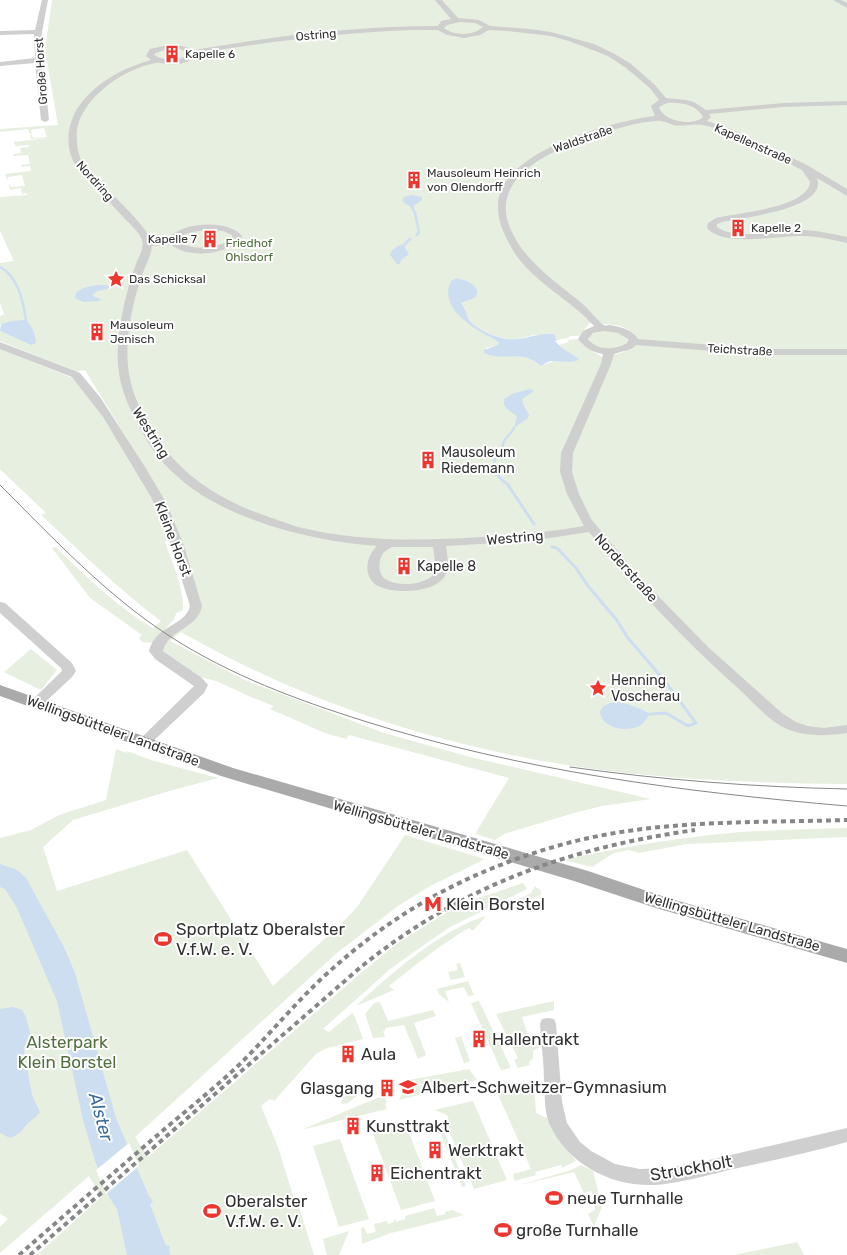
<svg xmlns="http://www.w3.org/2000/svg" width="847" height="1255" font-family="Rubik,sans-serif">
  <rect width="100%" height="100%" fill="#fff"/>
  <path fill="#e7efe0" fill-rule="evenodd" d="M52 0H847V784C760 783 673 780 587 768 445 748 305 703 181 632L170 641 245 680 384 733 470 757 651 799 602 806 574 813 504 834 495 840 475 834 509 778 349 735 346 739 325 733 270 709 274 706 251 697 216 681 200 677 162 650 163 643 196 616 152 480 85 370 76 372 0 341V331L31 345 1 324 0 325V316L4 314 0 303V263L14 261 0 231V197L27 195V193L22 194 21 188 10 190 9 183 11 187 25 186 22 175 8 177V181L5 174 31 171 30 166 21 167V165L30 164 28 155 13 156V154L21 153 20 148 0 150 29 147 28 145 15 146 14 142 48 138 31 139 30 135H32L33 138 47 137 44 128 31 130 32 134H30L28 129 0 132V129L58 125 45 50ZM457 278C466 279 476 285 477 295L470 300 461 303C466 309 466 317 473 324 483 333 502 340 516 339 523 338 530 335 537 335 543 335 550 336 556 337L557 340 568 338 570 336H579L590 323C606 325 629 322 637 339 629 354 617 354 602 357L583 345 579 339 567 340 569 342 559 345 561 347 578 358 570 362 554 361 541 366C522 350 508 360 486 354V348L499 345V343L494 339 467 323 454 309Z
    M600 331H613L627 337V343C617 351 601 350 590 343L589 337 591 334Z
    M0 348 77 380 83 386 154 497 171 538 165 542C172 563 184 587 183 610L176 613 175 618 153 643 142 642 139 638 142 635 90 598 52 548 56 547C85 576 117 607 153 628L161 621C118 589 80 551 41 515L46 513 0 469Z
    M31 649 57 670 41 690 4 672Z
    M116 749 127 753V751L151 760 218 778 166 792 73 820 43 847 57 891 187 850 273 986 343 922 357 907 405 835 485 859 430 886 398 906 338 952 135 1137 148 1157 361 973 399 942 461 904 523 883 527 889 450 927 418 949 389 970 323 1029 329 1032 352 1013 355 1017 363 1039 327 1048 316 1054 274 1101 270 1099 261 1106 278 1147 295 1202 298 1204 314 1255H37L101 1197 89 1176 0 1253V1227L8 1219 0 1213V838L31 830 59 815 106 800Z
    M847 828V837L687 844 639 853 629 850 614 853 592 867 564 860C621 847 681 837 741 832 776 830 812 829 847 828Z
    M535 886 541 891V895L495 911 531 893Z
    M486 916 473 931 469 928C440 945 414 966 389 986L394 990 356 1006C390 974 442 929 486 916Z
    M460 963 465 977 451 980 448 972 458 970 456 964Z
    M468 981 474 995 468 996 464 987 445 991 449 1002 439 994 437 989Z
    M479 1001 511 1068 501 1070 471 1003Z
    M554 1001V1010L522 1017 527 1032 540 1047 533 1051V1058L529 1062 530 1065 518 1068 514 1060 518 1058 496 1014Z
    M380 1002 388 1021 433 1010 436 1016 414 1023 426 1055 418 1059 404 1025 385 1028V1031H383L385 1037 373 1038 365 1014 374 1003Z
    M461 1036 470 1061 464 1063 455 1038Z
    M469 1069 477 1080 399 1100 409 1080Z
    M534 1082 536 1113 549 1119 558 1136 576 1161 562 1168 561 1165 535 1172 536 1175 515 1181 513 1174 531 1169 497 1092 510 1088V1092L519 1090 518 1087 515 1088 514 1087Z
    M360 1086 363 1091 348 1103 343 1104 341 1102C344 1096 353 1088 360 1086Z
    M384 1095 387 1103 385 1104 387 1109 301 1130Z
    M473 1101 507 1180 474 1189 449 1131V1121L447 1115 434 1110Z
    M405 1122 435 1201 401 1210 372 1131Z
    M442 1126 466 1186 462 1187 438 1127Z
    M340 1139 369 1219 339 1227 313 1146Z
    M581 1165 593 1171 602 1207 594 1226 588 1214 595 1210V1206L597 1205 591 1191 584 1193 574 1172 516 1186 571 1170Z
    M434 1208 437 1216 446 1214 445 1212 452 1210 464 1215 391 1233 362 1244 361 1228 364 1227 367 1234 376 1232 374 1224 387 1221 388 1224 394 1222 395 1218 396 1222 405 1219V1216Z
    M349 1231 339 1255H327L323 1239Z
    M797 1242 804 1255H734Z"/>
  <path fill="#ccdeef" d="M412 195 422 197V200L412 207 405 204 402 200 404 197Z
    M405 244V248L409 254 401 260 400 264H397L390 255C392 248 399 245 405 244Z
    M457 278C464 279 482 286 476 296 473 300 465 301 461 303 467 310 466 318 473 324 484 333 503 341 517 339 530 338 540 333 554 334L557 340 555 341 561 347 578 358 579 360 570 362 550 361 541 366C520 348 505 363 484 353V350L498 345 499 343C494 338 487 336 481 332 463 322 440 303 451 281Z
    M105 285 110 286 111 288 98 291 92 295 95 297 101 299 99 301 83 302 75 298 76 293C83 286 95 285 105 285Z
    M26 320C33 327 35 334 36 343L31 345 0 331 1 324 12 321Z
    M530 389 534 391 522 399 523 404 529 415 528 418 514 428 517 417C512 411 502 409 504 399L512 394Z
    M614 702C628 702 639 709 651 714 647 717 645 722 641 725 628 733 602 729 600 712 602 705 607 704 614 702Z
    M0 864 17 870 26 878 64 947 75 973 116 1118 148 1194 153 1202 150 1204 166 1246 169 1245 170 1255H127L117 1209 109 1197 96 1164 83 1120 57 1001 17 908 5 889 0 887Z
    M13 1007 22 1010 26 1017 31 1037 24 1051 32 1095 40 1112C36 1118 32 1119 28 1123 21 1131 21 1134 10 1138L0 1133V1009Z"/>
  <path fill="#fff" d="M129 1143 139 1166 106 1194 96 1170Z"/>
  <g fill="none" stroke-linecap="round" stroke-linejoin="round">
    <path stroke="#ccdeef" stroke-width="2.5" d="M412 207 415 213 419 232 417 235
      M405 244 410 239
      M0 267C18 276 23 301 26 320
      M496 470C491 461 496 458 501 450 503 447 503 444 504 441 507 436 511 434 514 428"/>
    <path stroke="#ccdeef" stroke-width="3" d="M495 469 499 477 508 485 534 524
      M552 547 557 548 576 568 588 586 616 619 628 638 664 680 696 723 688 726 666 713 651 714"/>
    <path fill="#cfcfcf" fill-rule="evenodd" d="M42 0H48L42 32 41 46 49 120 45 122 41 120 35 63 0 66V62L35 58 34 34 0 35V31L35 30Z
      M435 0H442L458 18 479 20 490 26 530 29 551 32 594 44 613 53 631 64 655 85 666 98 686 100 694 102 706 110 783 103 847 101V105L783 107 709 114 711 117 707 121 733 130 773 149 807 165 847 189V196L817 178C829 209 740 218 722 222L717 224V227C737 241 780 230 805 230 819 231 833 234 847 237V243C833 240 818 236 804 236 780 235 724 248 707 228L708 223 716 218C736 213 808 208 810 182L802 170 794 166C767 152 732 131 703 125 694 123 683 127 673 125 667 123 662 120 656 121 636 122 616 129 597 135 558 148 488 174 510 228 525 263 557 282 585 306 588 309 601 324 604 325 606 326 608 325 610 325 621 327 632 329 638 339L765 349H847V355H765L636 345 631 349 614 354 611 364 573 453 572 472 579 494 591 519 637 574 666 604 708 647 782 713 796 722 808 726 824 728 847 725V733C826 736 807 737 787 729 769 721 754 703 740 690 685 641 636 589 589 532L530 541 446 546C447 555 450 566 446 574 437 594 394 594 378 586 362 577 366 556 377 546 315 542 225 520 178 477 160 462 147 443 137 422 123 397 116 374 118 346 120 317 127 288 137 261 140 255 144 247 142 240 140 233 130 224 124 218 113 206 101 193 89 181 85 176 78 171 75 165 65 147 67 126 77 109 94 83 121 69 151 60L146 56 150 49C168 45 177 43 194 50 275 36 356 26 438 26L441 21 451 19ZM460 22 475 23 483 27C473 36 454 36 444 28L447 25ZM409 30H438L447 35 464 38 480 35 489 30 508 31 551 36 569 41 608 56 626 68 650 88 659 100 651 106 655 116C613 121 496 152 498 207 498 224 506 238 514 252 534 283 570 299 594 326L583 331 578 339C585 348 592 352 603 354L601 364 561 453 560 472 567 494 584 526C551 532 516 535 482 537 421 541 358 542 298 527 288 524 279 520 269 517 218 500 176 473 149 425 141 410 133 395 130 379 123 346 131 309 141 278 144 268 151 257 152 246L171 245C190 259 222 254 240 242L242 236C229 219 179 221 168 240L152 241C142 221 113 196 97 179 93 174 86 169 83 164 79 157 77 148 77 140 73 103 123 68 156 63 159 62 164 64 168 64 177 65 193 63 197 53 268 42 338 33 409 30ZM167 49H180L190 54C180 61 165 62 154 55L156 53ZM667 103C680 102 696 104 703 117 692 127 663 121 659 107ZM211 230 223 231 232 235V239C218 248 192 252 178 241 183 231 200 231 211 230ZM604 331 618 333 628 339 627 343C616 350 597 351 588 339L593 333ZM392 547H433L435 562 434 574C425 585 399 587 387 580 378 576 378 562 382 555 384 551 389 549 392 547Z
      M833 0H841L847 3V8Z
      M0 342 80 373 100 397 147 470 168 506 184 546 202 606C198 629 168 629 163 651L202 678 208 685 204 693 148 746 143 748 138 746 136 743 194 686 155 659 149 651C156 624 185 627 190 606L168 536 151 497 103 417 72 377 0 349Z
      M0 602 5 603 72 663 76 671 72 677 40 707 35 708 30 707 28 704 62 671 61 668 0 613Z
      M548 1018 554 1019 556 1024 562 1102 567 1123 580 1142 591 1151 615 1164 640 1169 666 1168 709 1160 847 1128V1142C811 1152 774 1160 738 1168 711 1174 683 1183 655 1185 611 1187 567 1164 549 1123 544 1110 545 1095 544 1081 544 1062 541 1043 540 1024L542 1019Z"/>
    <path fill="#aaa" fill-rule="evenodd" d="M0 685 233 768 588 871 668 898 847 949V963L656 908 574 881 221 776 0 696Z"/>
    <path stroke="#878787" stroke-width="1" d="M0 485C54 539 107 596 171 637 230 675 297 700 364 721 521 771 683 792 847 806
      M570 767C662 780 754 787 847 789"/>
    <path stroke="#878787" stroke-width="4" stroke-dasharray="5 4" stroke-linecap="butt" d="M19 1255C68 1212 118 1169 167 1127 192 1106 218 1085 241 1063 268 1036 292 1007 319 981 391 913 469 870 564 844 656 819 753 823 847 820
      M30 1255 362 966C463 885 568 848 695 830"/>
  </g>
  <defs>
    <g id="building-bare" transform="scale(1.38)"><path d="M-4-6H4V6H1V3H-1V6H-4ZM-2.5-4.3h1.7v1.8h-1.7ZM.8-4.3h1.7v1.8H.8ZM-2.5-1h1.7V.8h-1.7ZM.8-1h1.7V.8H.8Z" fill="#ec3731" stroke="#fff" stroke-width="2.5" paint-order="stroke"/></g>
    <g id="sight-bare" transform="scale(1.38)"><path d="M0-6L1.8-2.2L6-1.7L2.9 1.2L3.7 5.4L0 3.3L-3.7 5.4L-2.9 1.2L-6-1.7L-1.8-2.2Z" fill="#ec3731" stroke="#fff" stroke-width="2.5" paint-order="stroke"/></g>
    <g id="metro-bare" transform="scale(1.38)"><path d="M-5.5 5V-5H-3L0 0L3-5H5.5V5H3V-.5L0 4L-3-.5V5Z" fill="#ec3731" stroke="#fff" stroke-width="2.5" paint-order="stroke"/></g>
    <g id="stadium-bare" transform="scale(1.38)"><path d="M0-5a6.5 5 0 1 0 0 10a6.5 5 0 1 0 0-10ZM-3.5-1.8h7v3.6h-7Z" fill="#ec3731" stroke="#fff" stroke-width="2.5" paint-order="stroke"/></g>
    <g id="school-bare" transform="scale(1.38)"><path d="M0-5L7-2L0 1L-7-2ZM-4 1L0 2.5L4 1V4Q0 6-4 4Z" fill="#ec3731" stroke="#fff" stroke-width="2.5" paint-order="stroke"/></g>
  </defs>
  <g fill-rule="evenodd">
    <use href="#building-bare" x="172" y="54"/>
    <use href="#building-bare" x="414" y="180"/>
    <use href="#building-bare" x="738" y="228"/>
    <use href="#building-bare" x="210" y="239"/>
    <use href="#sight-bare" x="116" y="279"/>
    <use href="#building-bare" x="97" y="332"/>
    <use href="#building-bare" x="428" y="460"/>
    <use href="#building-bare" x="404" y="566"/>
    <use href="#sight-bare" x="598" y="688"/>
    <use href="#metro-bare" x="433" y="904"/>
    <use href="#stadium-bare" x="163" y="939"/>
    <use href="#building-bare" x="479" y="1039"/>
    <use href="#building-bare" x="348" y="1054"/>
    <use href="#school-bare" x="408" y="1087"/>
    <use href="#building-bare" x="387" y="1088"/>
    <use href="#building-bare" x="353" y="1126"/>
    <use href="#building-bare" x="435" y="1150"/>
    <use href="#building-bare" x="377" y="1173"/>
    <use href="#stadium-bare" x="554" y="1198"/>
    <use href="#stadium-bare" x="212" y="1211"/>
    <use href="#stadium-bare" x="503" y="1230"/>
  </g>
  <g text-anchor="middle" dominant-baseline="central" stroke-width="4" stroke-linejoin="round" paint-order="stroke">
    <g font-size="12" fill="#323232" stroke="#fff">
      <text transform="translate(316 35) rotate(-5)">Ostring</text>
      <text transform="translate(41 71) rotate(-94)">Große Horst</text>
      <text transform="translate(583 139) rotate(-19)">Waldstraße</text>
      <text transform="translate(753 144) rotate(24)">Kapellenstraße</text>
      <text transform="translate(95 181) rotate(48)">Nordring</text>
      <text transform="translate(740 350) rotate(3)">Teichstraße</text>
    </g>
    <g font-size="12" fill="#323232" stroke="#fff" text-anchor="start">
      <text x="185" y="54">Kapelle 6</text>
      <text x="427" y="173">Mausoleum Heinrich<tspan x="427" dy="14">von Olendorff</tspan></text>
      <text x="751" y="228">Kapelle 2</text>
      <text x="197" y="239" text-anchor="end">Kapelle 7</text>
      <text x="129" y="279">Das Schicksal</text>
      <text x="110" y="325">Mausoleum<tspan x="110" dy="14">Jenisch</tspan></text>
    </g>
    <g font-size="12" fill="#50703d" stroke="#fff">
      <text x="249" y="243">Friedhof<tspan x="249" dy="14">Ohlsdorf</tspan></text>
    </g>
    <g font-size="14" fill="#323232" stroke="#fff">
      <text transform="translate(151 433) rotate(58)">Westring</text>
      <text transform="translate(515 538) rotate(-5)">Westring</text>
      <text transform="translate(173 539) rotate(69)">Kleine Horst</text>
      <text transform="translate(626 568) rotate(48)">Norderstraße</text>
      <text transform="translate(113 731) rotate(20)">Wellingsbütteler Landstraße</text>
      <text transform="translate(421 830) rotate(16)">Wellingsbütteler Landstraße</text>
      <text transform="translate(732 922) rotate(16)">Wellingsbütteler Landstraße</text>
    </g>
    <g font-size="14" fill="#323232" stroke="#fff" text-anchor="start">
      <text x="441" y="452">Mausoleum<tspan x="441" dy="16">Riedemann</tspan></text>
      <text x="417" y="566">Kapelle 8</text>
      <text x="611" y="680">Henning<tspan x="611" dy="16">Voscherau</tspan></text>
    </g>
    <g font-size="17" fill="#323232" stroke="#fff" text-anchor="start">
      <text x="446" y="904">Klein Borstel</text>
      <text x="176" y="929">Sportplatz Oberalster<tspan x="176" dy="20">V.f.W. e. V.</tspan></text>
      <text x="492" y="1039">Hallentrakt</text>
      <text x="361" y="1054">Aula</text>
      <text x="421" y="1087">Albert-Schweitzer-Gymnasium</text>
      <text x="374" y="1088" text-anchor="end">Glasgang</text>
      <text x="366" y="1126">Kunsttrakt</text>
      <text x="448" y="1150">Werktrakt</text>
      <text x="390" y="1173">Eichentrakt</text>
      <text x="567" y="1198">neue Turnhalle</text>
      <text x="225" y="1201">Oberalster<tspan x="225" dy="20">V.f.W. e. V.</tspan></text>
      <text x="516" y="1230">große Turnhalle</text>
    </g>
    <g font-size="17" fill="#50703d" stroke="#fff">
      <text x="67" y="1042">Alsterpark<tspan x="67" dy="20">Klein Borstel</tspan></text>
    </g>
    <g font-size="17" fill="#323232" stroke="#fff">
      <text transform="translate(691 1168) rotate(-10)">Struckholt</text>
    </g>
    <g font-size="18" font-style="italic" fill="#3b6b99" stroke="#fff">
      <text transform="translate(101 1117) rotate(75)">Alster</text>
    </g>
  </g>
</svg>
